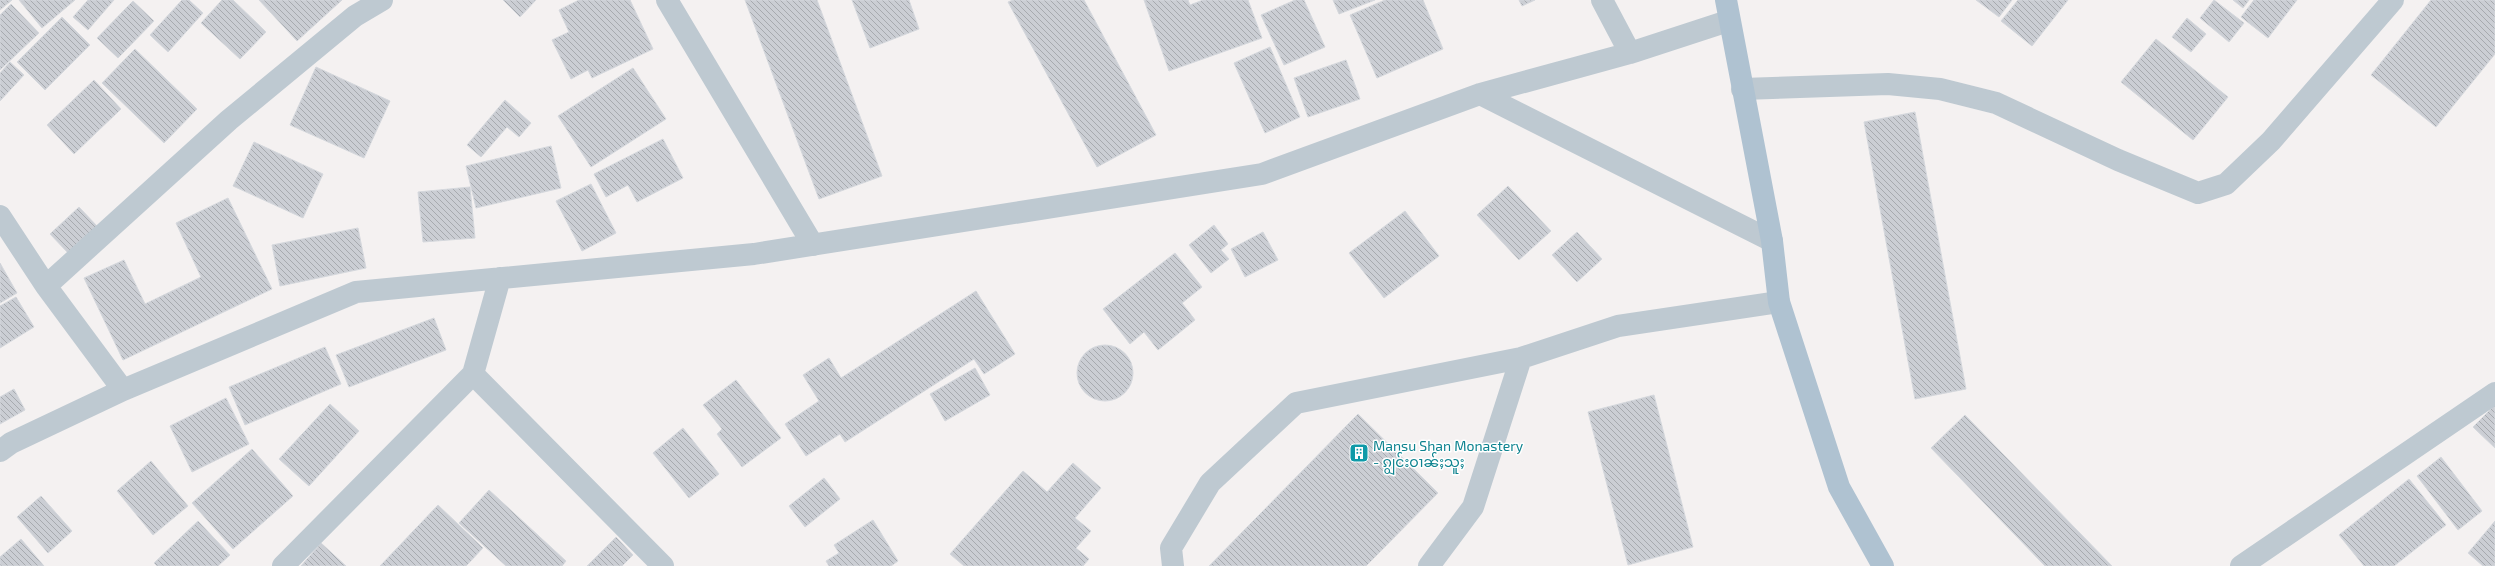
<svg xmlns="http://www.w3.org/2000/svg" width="2495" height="566" font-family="'Exo 2','Noto Sans Myanmar',sans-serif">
  <defs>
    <pattern id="building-back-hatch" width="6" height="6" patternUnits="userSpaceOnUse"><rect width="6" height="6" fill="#cbced4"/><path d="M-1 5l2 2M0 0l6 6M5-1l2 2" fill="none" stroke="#a7aaaf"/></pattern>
  </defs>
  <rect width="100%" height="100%" fill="#f4f1f1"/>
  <path fill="url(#building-back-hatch)" stroke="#d5d8dd" d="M0 0H12L0 10Z
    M19 0H75L42 28Z
    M88 0H114L88 30 73 17Z
    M182 0H189L203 13 168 52 150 35Z
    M222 0H233L266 32 240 59 201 23Z
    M259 0H342L297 41Z
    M503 0H536L520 17Z
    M579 0H630L653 49 592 78 588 70 571 79 552 40 569 32 559 10Z
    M745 0H817L882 176 819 199Z
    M852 0H909L919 29 870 48Z
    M1013 0H1084L1156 135 1097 167 1008 2Z
    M1144 0H1188L1190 5 1203 0H1248L1262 38 1169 71Z
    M1295 0H1304L1325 47 1284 65 1261 15Z
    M1333 0H1375L1339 14Z
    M1385 0H1423L1443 49 1377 78 1350 15Z
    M1519 0H1535L1522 6Z
    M1976 0H2012L1999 17Z
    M2018 0H2068L2032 46 2001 21Z
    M2214 0 2244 23 2229 42 2200 18Z
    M2233 0H2249L2243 8Z
    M2254 0H2297L2268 38 2241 17Z
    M2431 0H2495V54L2436 127 2371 75Z
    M133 1 154 21 118 58 97 38Z
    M11 4 39 33 0 70V15Z
    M62 17 90 45 45 90 17 62Z
    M2187 18 2206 34 2191 52 2172 37Z
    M2156 39 2228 97 2193 140 2121 82Z
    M1270 47 1300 117 1265 133 1234 63Z
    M135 49 197 109 164 143 102 83Z
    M1346 60 1360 99 1308 117 1294 78Z
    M10 62 24 75 0 101V73Z
    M316 67 390 101 364 158 290 125Z
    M633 68 666 119 591 167 558 116Z
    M94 80 121 109 74 154 47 125Z
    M505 100 531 123 519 137 507 127 481 157 467 145Z
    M1915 112 1966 389 1915 399 1864 122Z
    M663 139 683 178 637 202 628 185 606 197 594 174Z
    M254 142 323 174 303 218 233 186Z
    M551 146 561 188 476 208 466 166Z
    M591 184 616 233 582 251 556 201Z
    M1508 186 1551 231 1519 260 1477 215Z
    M470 187 475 238 423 242 418 192Z
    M228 198 272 289 123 360 84 278 124 260 145 304 201 277 176 223Z
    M79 207 97 226 69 254 50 234Z
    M1405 211 1439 256 1384 298 1349 253Z
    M1214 225 1228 244 1221 250 1229 259 1211 273 1189 245Z
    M358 228 366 268 280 286 272 245Z
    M1263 232 1278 260 1245 277 1231 249Z
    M1577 232 1602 259 1577 282 1552 255Z
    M1175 253 1202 287 1182 303 1195 320 1158 350 1144 332 1130 344 1103 309Z
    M0 263 17 293 0 303Z
    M976 291 1015 354 984 374 974 359 845 442 840 434 806 456 785 424 819 401 803 375 829 358 841 378Z
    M16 297 34 327 0 348V306Z
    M434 318 446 350 349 387 336 355Z
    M1077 373a28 28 0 1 1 56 0a28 28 0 1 1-56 0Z
    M325 347 341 384 245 425 229 387Z
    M975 368 990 395 945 421 930 394Z
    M736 380 781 438 742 467 717 434 722 429 703 405Z
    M14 389 25 410 0 424V397Z
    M1654 395 1693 547 1628 565 1588 412Z
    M226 398 249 444 192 472 170 426Z
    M330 404 359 431 309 486 279 459Z
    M2495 405V448L2473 427Z
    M1358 414 1438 493 1366 566H1209Z
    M1965 415 2112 566H2045L1931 448Z
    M683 428 719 474 689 498 653 453Z
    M252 449 293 496 233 549 192 503Z
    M2441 457 2482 511 2458 530 2417 476Z
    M151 461 188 506 153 535 117 491Z
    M1073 463 1101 488 1075 518 1091 531 1076 548 1089 559 1083 566H964L950 554 1023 471 1047 492Z
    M824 478 840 499 805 527 789 506Z
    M2409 479 2446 525 2394 566H2364L2339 535Z
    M489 490 566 561 562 566H506L459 523Z
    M41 496 72 531 48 553 17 517Z
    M438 505 483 548 466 566H380Z
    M873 520 898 561 891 566H829L826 561 839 553 834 545Z
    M198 521 230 555 218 566H157L154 563Z
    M2495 521V566H2483L2468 553Z
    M616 537 633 555 622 566H587Z
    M21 539 44 566H0V557Z
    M321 543 346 566H301Z"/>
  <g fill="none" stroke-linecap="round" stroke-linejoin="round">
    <path stroke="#bec9d1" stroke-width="22" d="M667 0 813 245
      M1602 0 1630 53
      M1742 89 1888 84 1940 89 1996 103 2118 160 2198 193 2226 184 2271 141 2393 0
      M1480 94 1772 241
      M0 216 46 286 123 390
      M500 278 473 374 663 566
      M46 286 229 120 355 16 382 0
      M0 451 11 443 123 390 356 292 754 254 1262 174 1480 94 1630 53 1728 21
      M283 566 473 374
      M1173 566 1171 548 1210 483 1296 403 1521 358 1618 326 1779 302
      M1429 566 1473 507 1521 358
      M2241 566 2495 393"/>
    <path stroke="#afc2d1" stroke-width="22" d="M1726 0 1772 241 1779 302 1839 487 1883 566"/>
  </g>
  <defs>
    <g id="building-square" transform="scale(1)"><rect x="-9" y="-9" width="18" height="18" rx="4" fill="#0f9aa8" stroke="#fff"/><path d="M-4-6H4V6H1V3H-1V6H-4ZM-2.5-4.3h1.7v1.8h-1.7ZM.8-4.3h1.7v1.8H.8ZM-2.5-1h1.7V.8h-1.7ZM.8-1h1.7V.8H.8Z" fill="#fff"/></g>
  </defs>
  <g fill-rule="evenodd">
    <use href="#building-square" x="1359" y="453"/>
  </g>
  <g text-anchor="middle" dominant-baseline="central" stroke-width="3" stroke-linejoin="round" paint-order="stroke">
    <g font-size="14" fill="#0d838f" stroke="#fff" text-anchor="start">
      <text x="1373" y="445">Mansu Shan Monastery<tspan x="1373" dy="16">- ၵျွင်းဝၢၼ်ႈသူႈ</tspan></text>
    </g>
  </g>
</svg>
